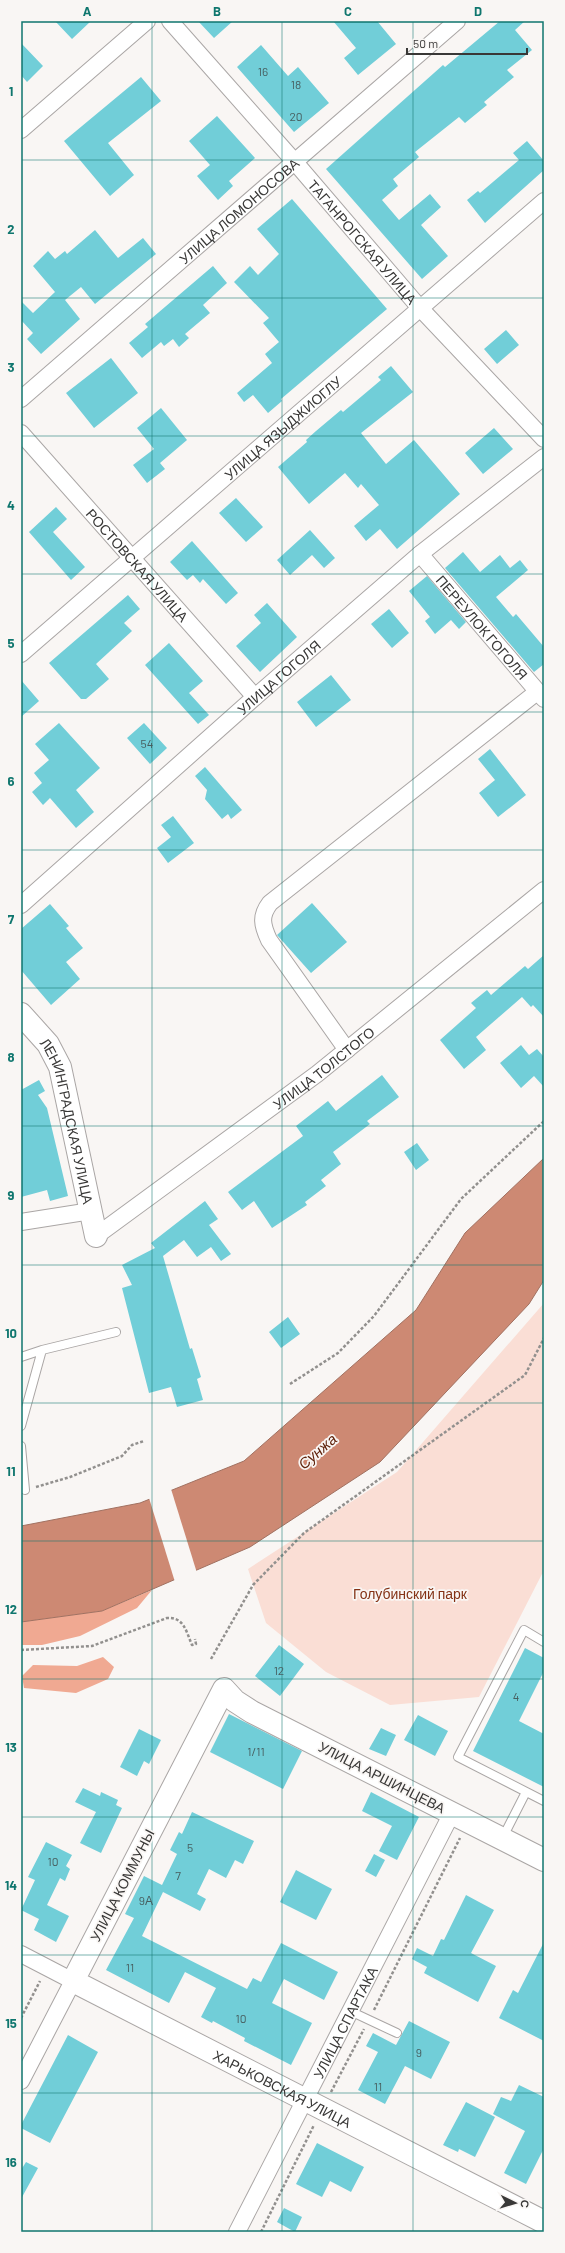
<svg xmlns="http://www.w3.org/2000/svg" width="565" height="2253" font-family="Barlow,sans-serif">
  <rect width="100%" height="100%" fill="#f9f6f4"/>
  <path fill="#faded5" d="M544 1303V1575L542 1574 479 1697 390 1705 326 1672 266 1623 248 1569 397 1472Z"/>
  <path fill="#f0a992" d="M152 1590 137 1608 80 1636 42 1645H21V1622L102 1611Z
    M103 1657 114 1667 108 1679 76 1693 24 1688 22 1676 33 1665 77 1666Z"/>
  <path fill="#cd8973" stroke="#a17161" d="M544 1158V1280L529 1304 380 1462 250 1547 102 1611 21 1622V1526L140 1503 244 1461 416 1310 465 1233Z"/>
  <path fill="#f9f6f4" d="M171 1489 197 1573 175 1582 149 1498Z"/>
  <path fill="#71ced8" d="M55 21H91L72 39Z
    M198 21H233L214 38Z
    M333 21H377L396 44 358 75 344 58 356 48Z
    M500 21H525L515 30 532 50 507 70 514 77 484 102 487 105 465 123 459 117 415 152 419 157 393 179 398 186 382 200 399 220 430 194 441 207 421 225 448 256 422 279 326 169 443 65 445 67Z
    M21 43 43 66 27 82 21 75Z
    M261 45 288 76 298 67 329 103 294 132 237 67Z
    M141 77 161 101 108 143 134 175 110 196 64 141Z
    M217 116 255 158 229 181 233 186 218 200 197 176 210 165 189 141Z
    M527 141 544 161V170L485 223 467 200 478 191 480 193 519 160 513 153Z
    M292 199 387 309 281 399 282 401 268 413 253 395 244 402 237 393 272 363 265 354 279 342 263 323 269 318 234 282 250 266 258 275 279 254 257 229Z
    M95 230 118 258 143 238 156 254 95 304 81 287 65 300 80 319 41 354 27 339 33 333 21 320V301L33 313 55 292 33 266 48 251 55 259 65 251 67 254Z
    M213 266 227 283 203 305 210 313 185 334 189 338 179 347 173 339 164 346 161 342 142 358 129 343 148 327 145 324Z
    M506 330 519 345 497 364 484 349Z
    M111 358 138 393 94 428 66 393Z
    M391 366 413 392 361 433 386 464 414 440 460 494 397 549 380 529 366 541 354 526 379 505 361 484 358 488 345 473 309 504 278 467 307 442 306 440 316 431 341 410 343 412 381 380 378 377Z
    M161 408 187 440 160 463 165 469 147 483 133 465 154 449 137 428Z
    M494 428 513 449 483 474 465 453Z
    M236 498 263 527 246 542 219 513Z
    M56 507 67 519 53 532 85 567 71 580 29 532Z
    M310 530 335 558 324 568 312 555 290 575 277 560Z
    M192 541 238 593 226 604 203 579 200 583 193 575 187 580 170 562Z
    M463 552 480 572 500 555 510 568 520 560 528 570 496 597 513 617 516 614 544 647V664L534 672 445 568Z
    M427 576 466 622 459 629 451 620 435 634 425 621 430 617 409 591Z
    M128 595 140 609 124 623 132 631 96 664 109 679 86 699H81L49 663Z
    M267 603 297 637 260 672 236 646 261 623 254 615Z
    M389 609 409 633 392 648 371 624Z
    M169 643 203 681 189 693 209 715 198 724 145 665Z
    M331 675 351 700 316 727 297 702Z
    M21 680 39 701 21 717Z
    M59 723 100 768 76 790 94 812 76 828 50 798 43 805 32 792 42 783 34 773 49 760 35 744Z
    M144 723 167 748 150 764 127 738Z
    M490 749 526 795 498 817 479 793 495 780 478 759Z
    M205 767 242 810 231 819 228 814 222 819 205 799 207 790 195 776Z
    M173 816 194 843 168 863 157 848 171 837 161 825Z
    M312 903 347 942 311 973 277 935Z
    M50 904 69 926 66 928 83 948 66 962 80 979 51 1005 21 970V929Z
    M544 955V1017L533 1005 531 1007 522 997 476 1037 486 1050 464 1069 440 1040 476 1008 471 1003 487 990 491 995 525 966 528 969Z
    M521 1045 529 1055 537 1049 544 1057V1087L534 1076 521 1088 500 1063Z
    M382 1075 399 1097 367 1121 370 1124 333 1152 341 1164 321 1180 326 1186 305 1202 307 1205 272 1228 254 1201 242 1210 228 1192 303 1136 296 1126 328 1101 336 1111Z
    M39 1080 45 1091 38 1095 47 1108 68 1196 50 1201 47 1190 21 1197V1090Z
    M417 1143 429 1160 416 1170 404 1152Z
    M205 1201 218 1219 209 1225 231 1254 221 1261 211 1247 197 1257 184 1240 163 1256 190 1349 192 1348 201 1377 197 1379 203 1400 177 1407 171 1387 149 1393 122 1288 132 1285 122 1265 155 1248 151 1243Z
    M288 1317 300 1334 281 1348 269 1332Z
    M279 1645 304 1664 280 1696 255 1676Z
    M525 1648 544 1658V1671L519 1721 544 1734V1787L473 1751Z
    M229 1714 302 1751 283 1789 210 1752Z
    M418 1715 448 1731 435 1756 404 1740Z
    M381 1728 396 1735 386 1756 369 1749Z
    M139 1729 161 1740 149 1764 144 1761 137 1776 120 1767Z
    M83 1788 100 1796 101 1792 118 1800 116 1805 122 1808 101 1853 80 1843 96 1812 75 1802Z
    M371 1792 419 1817 397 1860 379 1851 392 1826 362 1811Z
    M192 1812 254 1841 243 1864 235 1860 226 1878 209 1869 197 1894 206 1899 200 1911 163 1892 142 1936 247 1989 253 1978 261 1982 281 1943 338 1972 324 2000 284 1979 272 2003 312 2023 291 2065 244 2041 245 2038 213 2021 212 2023 201 2017 216 1988 185 1972 169 2003 106 1970 134 1918 125 1914 144 1876 162 1885 177 1854 170 1850 179 1832 182 1834Z
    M46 1842 72 1855 66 1866 70 1869 65 1881 60 1878 47 1905 69 1916 56 1942 34 1930 39 1919 21 1910 35 1880 28 1877Z
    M374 1854 385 1860 376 1877 365 1871Z
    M296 1870 332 1889 316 1920 280 1902Z
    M466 1895 494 1910 471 1953 496 1966 478 2002 424 1973 427 1967 412 1959 417 1948 433 1956 441 1939 444 1940Z
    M544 1942V2041L499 2018 513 1990 518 1993Z
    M409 2021 450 2042 431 2079 405 2066 385 2104 358 2090 378 2052 366 2046 373 2033 396 2045Z
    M68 2035 98 2052 50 2143 21 2128V2125Z
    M519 2085 544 2097V2148L526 2184 504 2173 525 2131 493 2114 501 2097 511 2101Z
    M466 2102 495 2117 475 2157 459 2149 458 2152 443 2145Z
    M317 2143 364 2167 351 2192 330 2181 322 2197 296 2184Z
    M26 2162 38 2168 21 2199V2170Z
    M284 2208 302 2217 295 2232 277 2222Z"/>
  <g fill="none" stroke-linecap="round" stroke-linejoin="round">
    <g stroke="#aaa6a5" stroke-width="10">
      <path id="lane" d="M21 1357 42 1350 116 1332
        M21 1426 42 1350
        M21 1446 25 1490
        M544 1642 524 1630 458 1757 544 1801
        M503 1837 526 1792
        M350 2011 397 2033"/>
    </g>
    <g stroke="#aaa6a5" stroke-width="18">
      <g id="street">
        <path id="s1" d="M170 21 294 161 419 307 544 439"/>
        <path d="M21 130 147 21"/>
        <path id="s2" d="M21 399 457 21"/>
        <path id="s3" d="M21 433 255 697"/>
        <path id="s4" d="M420 554 544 699"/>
        <path id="s5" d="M21 654 544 201"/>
        <path id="s6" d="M21 905 255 697 420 554 544 457"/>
        <path d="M347 1050 269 940C262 925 260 916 270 903L537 692"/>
        <path d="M21 1222 91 1211"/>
        <path id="s7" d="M96 1236 317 1074 544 890"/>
        <path d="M21 1954 73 1981 21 2081"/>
        <path id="s8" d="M237 2232 452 1813"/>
      </g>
    </g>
    <g stroke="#aaa6a5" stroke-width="24">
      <g id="secondary">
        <path id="s9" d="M21 1014 48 1044 60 1067 96 1236"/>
        <path id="s10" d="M544 1860 252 1712 235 1701 224 1689 73 1981 544 2222"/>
      </g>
    </g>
    <path stroke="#92908e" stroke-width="2.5" stroke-dasharray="3 2" stroke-linecap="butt" d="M290 1384 338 1353 374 1316 461 1199 544 1121
      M36 1487 70 1477 122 1456 132 1445 144 1441
      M21 1650 92 1646 167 1618C184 1617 186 1631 192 1645L196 1644 195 1639
      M211 1659 253 1585 304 1533 525 1375 544 1338
      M374 2010 460 1838
      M21 2018 40 1981
      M331 2092 364 2029
      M261 2232 314 2125"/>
    <use href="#lane" stroke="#fff" stroke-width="8"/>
    <use href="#street" stroke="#fff" stroke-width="16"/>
    <use href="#secondary" stroke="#fff" stroke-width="22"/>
  </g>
  <path fill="none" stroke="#0f766e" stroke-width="1" stroke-opacity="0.55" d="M152 21V2232M282 21V2232M413 21V2232M21 160H544M21 298H544M21 436H544M21 574H544M21 712H544M21 850H544M21 988H544M21 1126H544M21 1265H544M21 1403H544M21 1541H544M21 1679H544M21 1817H544M21 1955H544M21 2093H544"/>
  <g text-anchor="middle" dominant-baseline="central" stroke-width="3.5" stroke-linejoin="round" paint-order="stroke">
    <g font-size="12" fill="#475e5f">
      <text x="263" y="71">16</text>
      <text x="296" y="84">18</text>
      <text x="296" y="116">20</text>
      <text x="147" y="743">54</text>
      <text x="279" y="1670">12</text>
      <text x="516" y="1696">4</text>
      <text x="256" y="1751">1/11</text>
      <text x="190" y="1847">5</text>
      <text x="53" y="1861">10</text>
      <text x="178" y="1875">7</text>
      <text x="146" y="1900">9А</text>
      <text x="130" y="1967">11</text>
      <text x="241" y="2018">10</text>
      <text x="419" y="2052">9</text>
      <text x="378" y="2086">11</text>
    </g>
    <g font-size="14" fill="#393837" stroke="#f9f6f4">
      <text stroke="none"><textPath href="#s2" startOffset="288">УЛИЦА ЛОМОНОСОВА</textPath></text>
      <text stroke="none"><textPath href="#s1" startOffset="293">ТАГАНРОГСКАЯ УЛИЦА</textPath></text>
      <text stroke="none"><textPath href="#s5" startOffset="346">УЛИЦА ЯЗЫДЖИОГЛУ</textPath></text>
      <text stroke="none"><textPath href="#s3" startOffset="176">РОСТОВСКАЯ УЛИЦА</textPath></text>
      <text stroke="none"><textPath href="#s4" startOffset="96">ПЕРЕУЛОК ГОГОЛЯ</textPath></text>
      <text stroke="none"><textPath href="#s6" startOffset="344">УЛИЦА ГОГОЛЯ</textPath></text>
      <text stroke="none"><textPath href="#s7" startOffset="283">УЛИЦА ТОЛСТОГО</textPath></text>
      <text stroke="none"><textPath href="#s9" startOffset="120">ЛЕНИНГРАДСКАЯ УЛИЦА</textPath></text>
      <text transform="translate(382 1777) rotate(27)">УЛИЦА АРШИНЦЕВА</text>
      <text transform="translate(122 1885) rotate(-63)">УЛИЦА КОММУНЫ</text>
      <text stroke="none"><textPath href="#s8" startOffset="236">УЛИЦА СПАРТАКА</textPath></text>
      <text stroke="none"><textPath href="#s10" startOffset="928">ХАРЬКОВСКАЯ УЛИЦА</textPath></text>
    </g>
    <g font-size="14" fill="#843215" stroke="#f9f6f4">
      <text x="410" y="1593">Голубинский парк</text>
    </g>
    <g font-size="15" font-style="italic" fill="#60230c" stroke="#f9f6f4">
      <text transform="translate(317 1451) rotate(-41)">Сунжа</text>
    </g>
  </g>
  <rect width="565" height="2253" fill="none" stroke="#f9f6f4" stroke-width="44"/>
  <g transform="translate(515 2203) rotate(95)" stroke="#f9f6f4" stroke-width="3" paint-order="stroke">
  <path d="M0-3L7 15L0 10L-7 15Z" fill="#393837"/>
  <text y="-6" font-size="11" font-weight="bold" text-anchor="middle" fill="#393837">С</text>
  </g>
  <path d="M407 48v6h120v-6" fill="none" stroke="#393837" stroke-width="2"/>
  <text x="413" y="48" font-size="12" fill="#393837" stroke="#f9f6f4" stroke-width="3" paint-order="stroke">50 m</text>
  <rect x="22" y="22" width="521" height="2209" fill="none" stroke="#0f766e" stroke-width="1.5"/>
  <g font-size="13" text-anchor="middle" font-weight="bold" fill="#0f766e">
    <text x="87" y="16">A</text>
    <text x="217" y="16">B</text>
    <text x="348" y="16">C</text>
    <text x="478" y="16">D</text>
    <text x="11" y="96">1</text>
    <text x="11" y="234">2</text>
    <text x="11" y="372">3</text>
    <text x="11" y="510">4</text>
    <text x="11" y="648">5</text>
    <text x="11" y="786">6</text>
    <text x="11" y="924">7</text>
    <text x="11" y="1062">8</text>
    <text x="11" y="1200">9</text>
    <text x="11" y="1338">10</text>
    <text x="11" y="1476">11</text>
    <text x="11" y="1614">12</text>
    <text x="11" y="1752">13</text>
    <text x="11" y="1890">14</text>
    <text x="11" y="2028">15</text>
    <text x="11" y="2167">16</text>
  </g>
</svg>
